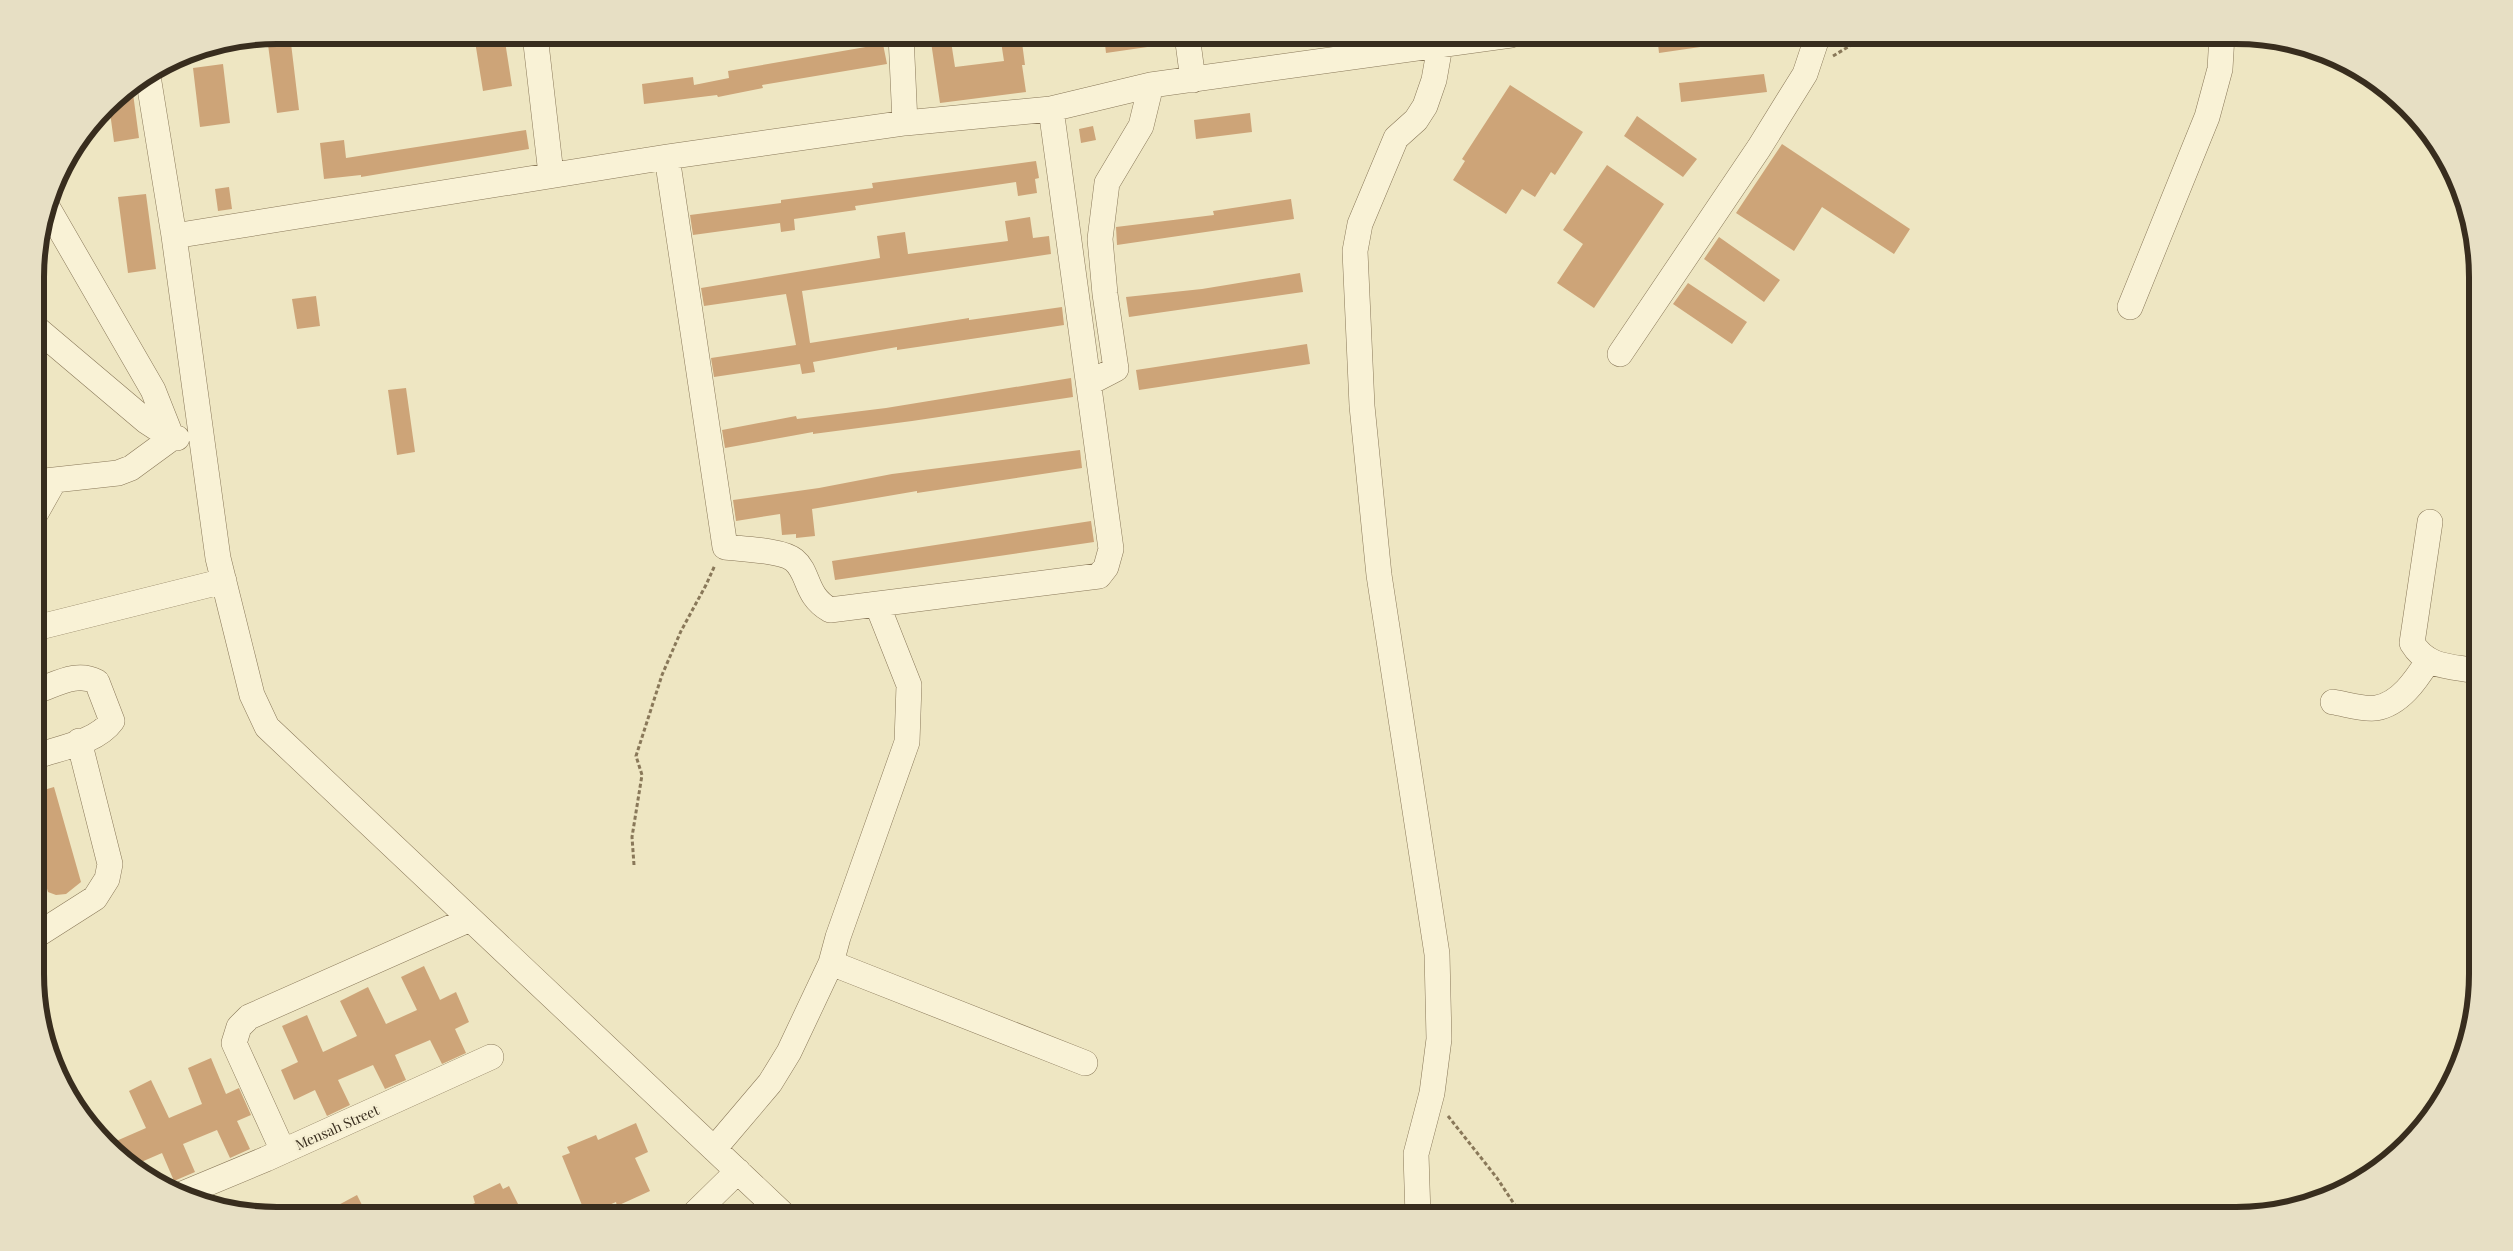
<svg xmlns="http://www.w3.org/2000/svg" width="2513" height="1251" font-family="'Playfair Display',serif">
  <rect width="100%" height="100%" fill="#eee6c2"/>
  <path fill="#cda478" d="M276 35H290L299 110 277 113 267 37Z
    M474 35H504L512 86 483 91Z
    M930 35H950L955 67 1004 61 1000 35H1021L1025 65H1022L1026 92 940 103Z
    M1104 35H1168V44L1106 53Z
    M1657 35H1720L1721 44 1659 53Z
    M883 44 887 64 762 85 763 88 718 97 717 95 644 104 642 84 693 77 694 85 729 78 728 71Z
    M223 64 230 123 200 127 193 68Z
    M1764 74 1767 92 1681 102 1679 83Z
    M1510 85 1583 132 1555 175 1551 172 1535 197 1522 189 1506 214 1453 180 1465 161 1462 159Z
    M132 86 139 138 114 142 109 105 117 95Z
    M1250 113 1252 132 1196 139 1194 120Z
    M1637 116 1697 159 1683 177 1624 136Z
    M1093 126 1096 140 1081 143 1079 129Z
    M526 130 529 149 361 177V175L324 179 320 143 344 140 346 158Z
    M1782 144 1910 229 1894 254 1822 207 1794 251 1736 213Z
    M1036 161 1039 178 1035 179 1037 193 1018 196 1016 182 855 206 856 210 794 219 795 230 781 232 780 223 693 235 690 215 781 203V200L873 188 872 183Z
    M1607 165 1664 204 1594 308 1557 283 1583 244 1563 230Z
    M229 187 232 209 218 211 215 189Z
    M146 194 156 269 128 273 118 197Z
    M1291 199 1294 219 1117 245 1116 227 1214 215 1213 211Z
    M1030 217 1033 238 1049 236 1051 254 802 291 810 343 969 318V320L1062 307 1064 325 897 350V347L813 362 815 372 802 374 800 364 714 377 711 358 796 345 786 294 704 306 701 288 880 258 877 236 905 232 908 254 1008 241 1005 221Z
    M1719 237 1780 280 1764 302 1704 259Z
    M1300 273 1303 292 1129 317 1126 297 1202 289Z
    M1688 283 1747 322 1732 344 1673 304Z
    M316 296 320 326 297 329 292 299Z
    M1307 344 1310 364 1139 390 1136 370Z
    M1071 378 1073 397 912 421 813 434V432L725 448 722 430 796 416 797 419 886 408Z
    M406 388 415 452 397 455 388 390Z
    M1080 450 1082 468 917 493V491L812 509 815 536 796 538V534L782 535 780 514 736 521 733 500 819 488 892 474Z
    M1091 521 1094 542 835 580 832 561Z
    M54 787 81 882 66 894 56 895 48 892 45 882 37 885V792Z
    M424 966 440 1000 456 992 469 1022 455 1029 466 1053 442 1064 430 1040 395 1055 406 1080 385 1089 373 1065 338 1080 350 1105 327 1116 315 1090 294 1100 281 1070 298 1062 282 1026 307 1015 323 1052 357 1036 340 1001 368 987 386 1024 417 1010 401 977Z
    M211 1058 226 1094 239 1088 251 1115 237 1121 250 1149 230 1158 217 1130 183 1144 195 1172 174 1181 162 1153 132 1166 117 1156 107 1145 146 1128 129 1091 151 1080 169 1118 202 1104 188 1068Z
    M636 1123 648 1152 635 1158 650 1191 617 1206 616 1202 586 1215 562 1156 570 1153 567 1147 596 1135 598 1140Z
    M500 1183 503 1189 509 1186 519 1206 499 1216H448L475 1203 473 1196Z
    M357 1195 365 1211 357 1216H318Z"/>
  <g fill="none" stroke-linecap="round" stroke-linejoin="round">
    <g stroke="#897859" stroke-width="26">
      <path id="minor" d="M535 35 551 174
        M901 35 905 123
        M1187 35 1193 80
        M148 76 174 236 218 558 252 695 267 727 785 1216
        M667 157 725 547C742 549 782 550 794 560 810 573 804 595 830 610L1099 576 1106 567 1111 549 1051 109
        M174 236 667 157 905 123 1051 109 1151 85 1511 35
        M2130 307 2207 117 2220 69 2222 35
        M36 328 146 421 172 438H177
        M1620 354 1759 148 1805 74 1818 35
        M1089 383 1116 369 1105 294 1100 239 1107 183 1141 126 1151 85
        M36 482 118 473 131 468 172 438 153 390 49 210
        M36 513 54 481
        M2430 522 2412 643C2427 668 2450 666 2477 671
        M877 604 909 685 907 742 838 937 831 963 1085 1063
        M36 628 224 581
        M36 691C57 684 77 671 97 682L112 721C97 742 60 748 37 756
        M2333 702C2346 704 2364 710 2376 708 2400 704 2416 680 2428 661
        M37 935 95 898 107 879 110 864 79 741
        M714 1149 770 1083 789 1052 831 963
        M283 1151 234 1043 239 1027 249 1017 470 919
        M182 1194 266 1159 491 1057
        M692 1216 738 1171
        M1418 1216 1416 1154 1432 1093 1439 1039 1437 954 1379 575 1362 406 1355 251 1360 224 1396 138 1416 120 1425 106 1434 80 1440 46"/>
    </g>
    <path stroke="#897859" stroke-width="3" stroke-dasharray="4 2.5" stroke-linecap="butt" d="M1833 56 1868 35
      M634 865 632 837 642 775 636 756 662 675 681 631 706 585 715 565
      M1448 1116 1497 1178 1522 1216"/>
    <use href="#minor" stroke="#f9f2d6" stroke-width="25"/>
  </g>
  <g text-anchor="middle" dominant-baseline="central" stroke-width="5" stroke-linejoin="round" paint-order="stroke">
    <g font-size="14" fill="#382d1e" stroke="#f6efd2">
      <text transform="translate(337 1127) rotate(-24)">Mensah Street</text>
    </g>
  </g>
  <path d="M0 0H2513V1251H0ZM277 44H2236A233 233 0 0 1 2469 277V974A233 233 0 0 1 2236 1207H277A233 233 0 0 1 44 974V277A233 233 0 0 1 277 44Z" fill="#e7dfc4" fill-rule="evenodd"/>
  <path fill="none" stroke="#382d1e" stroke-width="6" d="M277 44H2236A233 233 0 0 1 2469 277V974A233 233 0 0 1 2236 1207H277A233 233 0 0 1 44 974V277A233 233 0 0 1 277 44Z"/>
</svg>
